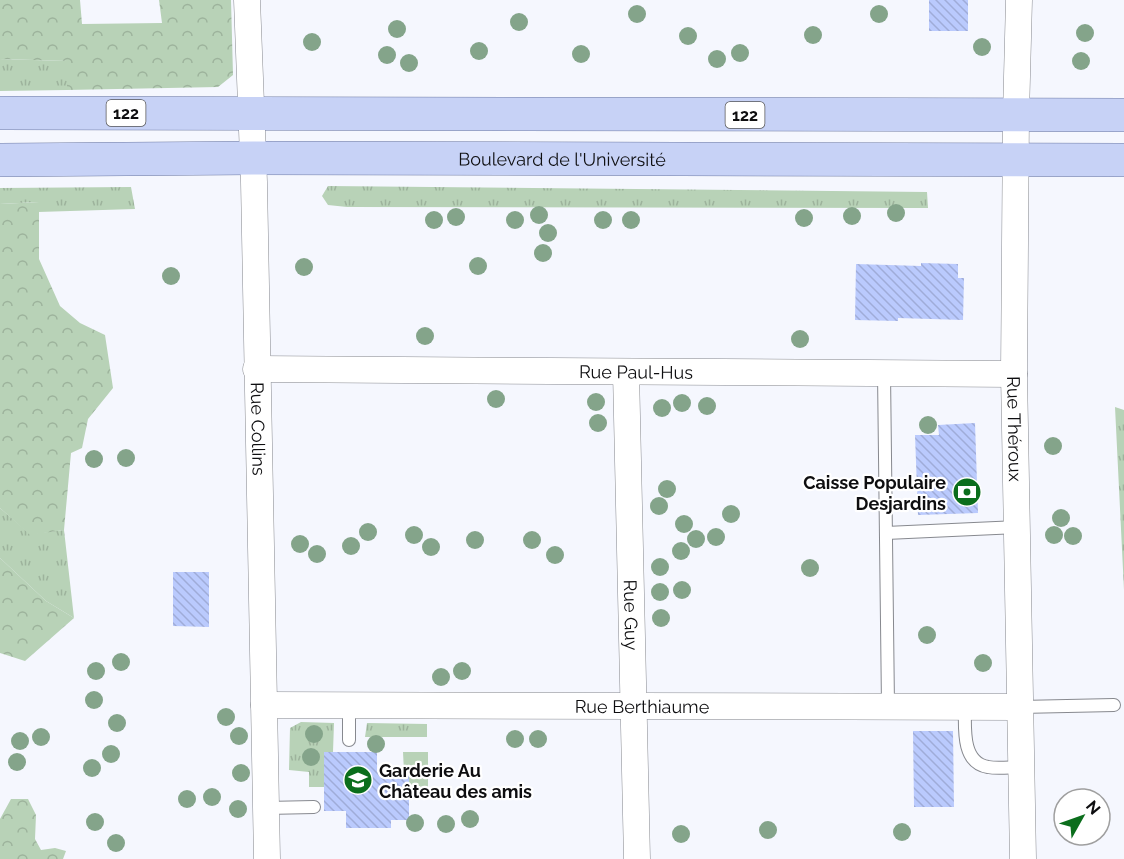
<svg xmlns="http://www.w3.org/2000/svg" width="1124" height="859" font-family="Raleway,sans-serif">
  <defs>
    <pattern id="grass-tufts" width="24" height="20" patternUnits="userSpaceOnUse" patternTransform="scale(1.5)"><rect width="24" height="20" fill="#b8d2b7"/><path d="M3 7l-1-3M5 7V3M7 7l1-3M15 17l-1-3M17 17v-4M19 17l1-3" fill="none" stroke="#9db39c"/></pattern>
    <pattern id="forest-crowns" width="20" height="18" patternUnits="userSpaceOnUse" patternTransform="scale(1.5)"><rect width="20" height="18" fill="#b8d2b7"/><path d="M2 6a3 3 0 1 1 6 0M12 15a3 3 0 1 1 6 0" fill="none" stroke="#9db39c"/></pattern>
    <pattern id="building-back-hatch" width="6" height="6" patternUnits="userSpaceOnUse" patternTransform="scale(1.5)"><rect width="6" height="6" fill="#bacafd"/><path d="M-1 5l2 2M0 0l6 6M5-1l2 2" fill="none" stroke="#9facd8"/></pattern>
  </defs>
  <rect width="100%" height="100%" fill="#f5f7fe"/>
  <path fill="url(#grass-tufts)" d="M0 59 67 61V90L0 91Z
    M328 186 927 192 928 208 347 207 328 205 322 196Z
    M131 187 135 209 38 212 39 202 0 204V188Z
    M1115 407 1124 410V590Z
    M0 508 30 534 64 530 74 618 46 601 0 558Z
    M301 722 334 723 333 752H324V787H309V772L289 770 290 728Z
    M367 723 427 724V737H365Z"/>
  <path fill="url(#forest-crowns)" d="M0 0H80L82 24 162 23 159 0H231L233 75 218 87 67 90V61L0 59Z
    M39 202V259L60 306 80 323 105 335 113 388 88 419 82 448 71 453 64 530 30 535 0 508V204Z
    M0 558 46 601 74 618 25 661 0 653Z
    M11 799H28L36 815 35 839 41 850 55 848 66 851 63 859H0V819Z"/>
  <path fill="#b8d2b7" d="M403 752H428V790L409 791 404 772Z"/>
  <path fill="url(#building-back-hatch)" d="M929 0H968V31H929Z
    M921 263 958 264V278H964L963 320 898 318V321L855 320 856 264 921 266Z
    M975 423 978 513 918 515 915 435H939L938 425Z
    M173 572H209V627L173 626Z
    M913 731H953L954 807H914Z
    M324 752H377V772H409V820H391V828H346V811H324Z"/>
  <g fill="none" stroke-linecap="round" stroke-linejoin="round">
    <g stroke="#87898f" stroke-width="14">
      <path id="service" d="M884 373 888 706
        M886 533 1018 527
        M349 705V740
        M965 706C965 726 961 763 988 767 998 769 1010 767 1021 767
        M1020 707 1114 705
        M266 808 314 807"/>
    </g>
    <g stroke="#87898f" stroke-width="27">
      <g id="minor">
        <path id="s1" d="M247 0 254 182 267 859"/>
        <path id="s2" d="M1019 0 1016 115 1014 374 1023 859"/>
        <path id="s3" d="M256 369 1014 374"/>
        <path id="s4" d="M626 372 637 859"/>
        <path id="s5" d="M264 705 1020 707"/>
      </g>
    </g>
    <g stroke="#6e7aa2" stroke-width="34">
      <g id="primary">
        <path d="M0 113 1124 115"/>
        <path id="s6" d="M0 160 253 158 1124 160"/>
      </g>
    </g>
    <use href="#service" stroke="#fff" stroke-width="12"/>
    <use href="#minor" stroke="#fff" stroke-width="26"/>
    <use href="#primary" stroke="#c7d2f6" stroke-width="33"/>
  </g>
  <g fill="#84a48a">
    <circle cx="637" cy="14" r="9"/>
    <circle cx="879" cy="14" r="9"/>
    <circle cx="519" cy="22" r="9"/>
    <circle cx="397" cy="29" r="9"/>
    <circle cx="1085" cy="33" r="9"/>
    <circle cx="813" cy="35" r="9"/>
    <circle cx="688" cy="36" r="9"/>
    <circle cx="312" cy="42" r="9"/>
    <circle cx="982" cy="47" r="9"/>
    <circle cx="479" cy="51" r="9"/>
    <circle cx="740" cy="53" r="9"/>
    <circle cx="581" cy="54" r="9"/>
    <circle cx="387" cy="55" r="9"/>
    <circle cx="717" cy="59" r="9"/>
    <circle cx="1081" cy="61" r="9"/>
    <circle cx="409" cy="63" r="9"/>
    <circle cx="896" cy="213" r="9"/>
    <circle cx="539" cy="215" r="9"/>
    <circle cx="852" cy="216" r="9"/>
    <circle cx="456" cy="217" r="9"/>
    <circle cx="804" cy="218" r="9"/>
    <circle cx="434" cy="220" r="9"/>
    <circle cx="515" cy="220" r="9"/>
    <circle cx="603" cy="220" r="9"/>
    <circle cx="631" cy="220" r="9"/>
    <circle cx="548" cy="233" r="9"/>
    <circle cx="543" cy="253" r="9"/>
    <circle cx="478" cy="266" r="9"/>
    <circle cx="304" cy="267" r="9"/>
    <circle cx="171" cy="276" r="9"/>
    <circle cx="425" cy="336" r="9"/>
    <circle cx="800" cy="339" r="9"/>
    <circle cx="496" cy="399" r="9"/>
    <circle cx="596" cy="402" r="9"/>
    <circle cx="682" cy="403" r="9"/>
    <circle cx="707" cy="406" r="9"/>
    <circle cx="662" cy="408" r="9"/>
    <circle cx="598" cy="423" r="9"/>
    <circle cx="928" cy="425" r="9"/>
    <circle cx="1053" cy="446" r="9"/>
    <circle cx="126" cy="458" r="9"/>
    <circle cx="94" cy="459" r="9"/>
    <circle cx="667" cy="489" r="9"/>
    <circle cx="659" cy="506" r="9"/>
    <circle cx="731" cy="514" r="9"/>
    <circle cx="1061" cy="518" r="9"/>
    <circle cx="684" cy="524" r="9"/>
    <circle cx="368" cy="532" r="9"/>
    <circle cx="414" cy="535" r="9"/>
    <circle cx="1054" cy="535" r="9"/>
    <circle cx="1073" cy="536" r="9"/>
    <circle cx="716" cy="537" r="9"/>
    <circle cx="696" cy="539" r="9"/>
    <circle cx="475" cy="540" r="9"/>
    <circle cx="532" cy="540" r="9"/>
    <circle cx="300" cy="544" r="9"/>
    <circle cx="351" cy="546" r="9"/>
    <circle cx="431" cy="547" r="9"/>
    <circle cx="681" cy="551" r="9"/>
    <circle cx="317" cy="554" r="9"/>
    <circle cx="555" cy="555" r="9"/>
    <circle cx="660" cy="567" r="9"/>
    <circle cx="810" cy="568" r="9"/>
    <circle cx="682" cy="590" r="9"/>
    <circle cx="660" cy="592" r="9"/>
    <circle cx="661" cy="618" r="9"/>
    <circle cx="927" cy="635" r="9"/>
    <circle cx="121" cy="662" r="9"/>
    <circle cx="983" cy="663" r="9"/>
    <circle cx="96" cy="671" r="9"/>
    <circle cx="462" cy="671" r="9"/>
    <circle cx="441" cy="677" r="9"/>
    <circle cx="94" cy="700" r="9"/>
    <circle cx="226" cy="717" r="9"/>
    <circle cx="117" cy="723" r="9"/>
    <circle cx="314" cy="734" r="9"/>
    <circle cx="239" cy="736" r="9"/>
    <circle cx="41" cy="737" r="9"/>
    <circle cx="515" cy="739" r="9"/>
    <circle cx="538" cy="739" r="9"/>
    <circle cx="20" cy="741" r="9"/>
    <circle cx="376" cy="744" r="9"/>
    <circle cx="111" cy="754" r="9"/>
    <circle cx="311" cy="757" r="9"/>
    <circle cx="17" cy="762" r="9"/>
    <circle cx="92" cy="768" r="9"/>
    <circle cx="241" cy="773" r="9"/>
    <circle cx="212" cy="797" r="9"/>
    <circle cx="187" cy="799" r="9"/>
    <circle cx="238" cy="809" r="9"/>
    <circle cx="470" cy="819" r="9"/>
    <circle cx="95" cy="822" r="9"/>
    <circle cx="415" cy="823" r="9"/>
    <circle cx="446" cy="824" r="9"/>
    <circle cx="768" cy="830" r="9"/>
    <circle cx="902" cy="832" r="9"/>
    <circle cx="681" cy="834" r="9"/>
    <circle cx="116" cy="843" r="9"/>
  </g>
  <defs>
    <g id="bank-disc" transform="scale(1.5)"><circle r="9.5" fill="#0b6e1c" stroke="#fff"/><path d="M-6-4H6V4H-6ZM0-2.3a2.3 2.3 0 1 0 0 4.6a2.3 2.3 0 1 0 0-4.6Z" fill="#fff"/></g>
    <g id="school-disc" transform="scale(1.5)"><circle r="9.5" fill="#0b6e1c" stroke="#fff"/><path d="M0-5L7-2L0 1L-7-2ZM-4 1L0 2.5L4 1V4Q0 6-4 4Z" fill="#fff"/></g>
  </defs>
  <g fill-rule="evenodd">
    <use href="#bank-disc" x="967" y="492"/>
    <use href="#school-disc" x="358" y="780"/>
  </g>
  <g text-anchor="middle" dominant-baseline="central" stroke-width="4.5" stroke-linejoin="round" paint-order="stroke">
    <g fill="#fff" stroke="#565658" stroke-width="1.5">
      <rect x="106.5" y="100" width="39" height="26" rx="4.5"/>
      <rect x="725.5" y="102" width="39" height="26" rx="4.5"/>
    </g>
    <g font-size="16" font-weight="bold" fill="#0e0e10">
      <text x="126" y="113">122</text>
      <text x="745" y="115">122</text>
    </g>
    <g font-size="18" fill="#0e0e10" stroke="#fff">
      <text stroke="none"><textPath href="#s6" startOffset="562">Boulevard de l'Université</textPath></text>
      <text stroke="none"><textPath href="#s3" startOffset="380">Rue Paul-Hus</textPath></text>
      <text stroke="none"><textPath href="#s1" startOffset="429">Rue Collins</textPath></text>
      <text stroke="none"><textPath href="#s2" startOffset="429">Rue Théroux</textPath></text>
      <text stroke="none"><textPath href="#s4" startOffset="243">Rue Guy</textPath></text>
      <text stroke="none"><textPath href="#s5" startOffset="378">Rue Berthiaume</textPath></text>
    </g>
    <g font-size="18" font-weight="bold" fill="#0e0e10" stroke="#fff" text-anchor="end">
      <text x="946" y="482">Caisse Populaire<tspan x="946" dy="21">Desjardins</tspan></text>
      <text x="379" y="770" text-anchor="start">Garderie Au<tspan x="379" dy="21">Château des amis</tspan></text>
    </g>
  </g>
  <g transform="translate(1082 817) rotate(50)"><circle r="28" fill="#ffffff" stroke="#9f9f9f" stroke-width="1.5"/>
  <path d="M0-4.5L10 22L0 15L-10 22Z" fill="#0b6e1c"/>
  <text y="-9" font-size="16" font-weight="bold" text-anchor="middle" fill="#0e0e10">N</text>
  </g>
</svg>
